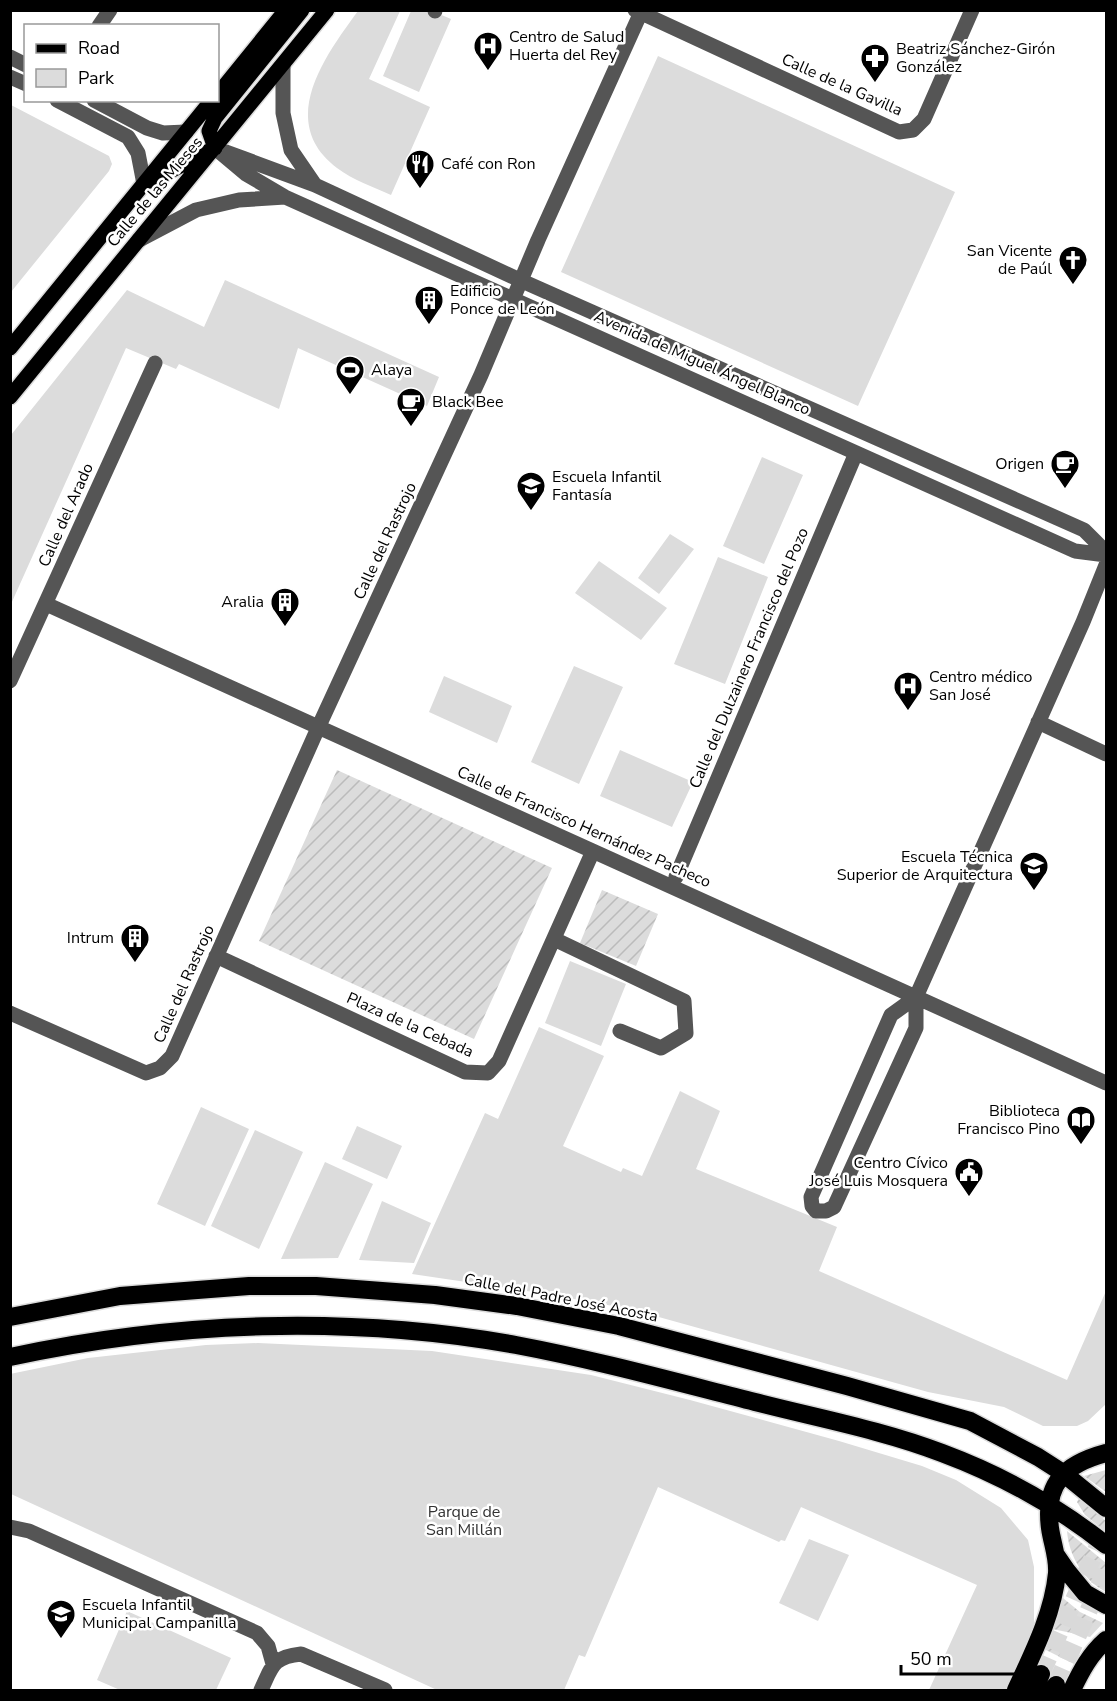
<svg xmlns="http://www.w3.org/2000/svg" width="1117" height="1701" font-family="'Nunito Sans',sans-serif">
  <defs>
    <pattern id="garden-furrows" width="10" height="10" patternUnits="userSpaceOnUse" patternTransform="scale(1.5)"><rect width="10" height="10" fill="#dcdcdc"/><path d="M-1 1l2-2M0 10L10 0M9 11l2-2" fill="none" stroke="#bbb"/></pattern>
  </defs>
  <rect width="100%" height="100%" fill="#fff"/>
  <path fill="#dcdcdc" d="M358 11H400L369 79 430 107 391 195C373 187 353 180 337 168 276 122 325 56 358 11Z
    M411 11H432L451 19 419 92 383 76Z
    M658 56 955 192 858 406 561 272Z
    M11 105 109 156 112 164 109 171 11 292Z
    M225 280 439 377 427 406 298 348 279 409 179 364 176 369 126 348 11 604V435L127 290 204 327Z
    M762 457 803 475 764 564 723 546Z
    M670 534 694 549 659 594 638 578Z
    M718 557 768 577 725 684 674 664Z
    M599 561 667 608 641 640 575 593Z
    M574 666 623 687 579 784 531 762Z
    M444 676 512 706 497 743 429 712Z
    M620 750 693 782 672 827 600 796Z
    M570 961 626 984 601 1046 545 1023Z
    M539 1027 604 1056 563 1146 621 1172 623 1168 642 1176 680 1091 720 1111 696 1169 837 1227 819 1271 1067 1380 1106 1291V1404L1088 1421 1077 1426H1043L1004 1407 928 1392 630 1309 540 1293 412 1274 485 1113 498 1119Z
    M201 1107 249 1129 205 1226 157 1204Z
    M357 1126 402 1146 387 1179 342 1159Z
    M255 1130 303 1152 259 1249 211 1226Z
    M325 1162 373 1184 338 1258 281 1259Z
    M382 1201 431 1223 414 1263 359 1260Z
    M258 1343 432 1351 591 1375 690 1400 839 1441 922 1466 956 1480 1001 1508 1028 1540 1034 1567V1630L1007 1690H929L977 1585 801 1507 785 1541 781 1540 779 1542 658 1487 585 1657 579 1655 564 1690H437L11 1494 10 1374 88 1358 206 1345Z
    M809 1539 849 1555 818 1621 779 1603Z
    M127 1611 231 1658 216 1690H120L97 1680Z"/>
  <path fill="url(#garden-furrows)" d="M337 770 552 868 474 1039 259 941Z
    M602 890 658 914 636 966 580 943Z
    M1106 1470V1492L1084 1476Z
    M1079 1498 1106 1521V1532L1085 1515 1077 1502Z
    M1067 1531 1106 1563V1592C1083 1580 1069 1556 1067 1531Z
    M1063 1598 1080 1612 1103 1623 1090 1637 1048 1628Z
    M1043 1641 1081 1650 1074 1664 1040 1647Z"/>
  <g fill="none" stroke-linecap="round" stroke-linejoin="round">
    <path stroke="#d9d9d9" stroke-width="18" stroke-dasharray="18 9" stroke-linecap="butt" d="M1041 1674 1106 1528
      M1056 1685 1106 1571"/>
    <g stroke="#dbdbdb" stroke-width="18">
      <path id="major" d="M218 94 286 10
        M215 148 209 131 215 118 302 10
        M151 181 209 151
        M10 348 212 100
        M10 397 327 10"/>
    </g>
    <g stroke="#dbdbdb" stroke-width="21">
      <path id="highway" d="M10 1317 120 1296 249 1286H316L435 1295 517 1306 619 1326 847 1386 970 1421 1038 1457 1063 1473 1106 1508
        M10 1357C176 1321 349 1315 516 1345 596 1360 676 1382 755 1402 817 1418 882 1430 942 1453 1001 1475 1057 1506 1106 1545
        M1056 1555 1067 1571 1085 1593 1106 1605
        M1016 1690C1033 1653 1053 1614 1057 1573 1058 1557 1052 1543 1050 1528 1044 1483 1065 1464 1106 1453
        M1034 1690 1041 1674
        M1053 1690 1056 1685
        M1072 1690C1081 1671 1090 1654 1106 1640"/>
    </g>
    <path stroke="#555" stroke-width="15" d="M635 10 899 132 913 130 924 119 972 10
      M435 11V10
      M99 26 110 10
      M10 57 26 65
      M283 65V113L291 150 315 185
      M10 77 26 84
      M57 100 128 137 138 153 144 184
      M94 100 147 128 163 133 186 132
      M215 148 246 174 285 197 1075 551 1106 555
      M226 152 315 185 522 281 1084 530 1106 552
      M139 240 196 210 239 200 285 197
      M46 604 1106 1083
      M10 681 155 363
      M1038 722 1106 754
      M676 877 856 453
      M554 939 684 1001 686 1033 661 1048 620 1031
      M216 956 465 1072 488 1073 499 1061 593 851
      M916 997 891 1015 811 1197 812 1206 816 1211H826L834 1207 916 1028V997L1083 622 1106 565
      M10 1013 146 1073 160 1068 172 1056 318 728 481 375 538 240 642 10
      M10 1527 29 1531 257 1633 268 1646 273 1664
      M261 1690C272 1667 272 1657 301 1654L385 1690"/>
    <use href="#major" stroke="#000" stroke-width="15"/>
    <use href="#highway" stroke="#000" stroke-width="18"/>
  </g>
  <defs>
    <g id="hospital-pin" transform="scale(1.5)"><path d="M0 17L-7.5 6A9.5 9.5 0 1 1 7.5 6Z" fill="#000" stroke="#fff"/><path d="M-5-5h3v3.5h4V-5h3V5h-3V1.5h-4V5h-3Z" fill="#fff"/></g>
    <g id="pharmacy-pin" transform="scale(1.5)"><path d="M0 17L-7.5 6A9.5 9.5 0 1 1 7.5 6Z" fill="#000" stroke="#fff"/><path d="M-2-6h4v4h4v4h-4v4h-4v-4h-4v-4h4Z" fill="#fff"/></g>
    <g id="restaurant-pin" transform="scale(1.5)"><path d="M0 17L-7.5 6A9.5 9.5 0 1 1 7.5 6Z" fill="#000" stroke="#fff"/><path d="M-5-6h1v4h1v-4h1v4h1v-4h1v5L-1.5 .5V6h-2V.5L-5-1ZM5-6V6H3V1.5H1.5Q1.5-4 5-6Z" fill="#fff"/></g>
    <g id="church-pin" transform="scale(1.5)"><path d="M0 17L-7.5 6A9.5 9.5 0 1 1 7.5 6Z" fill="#000" stroke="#fff"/><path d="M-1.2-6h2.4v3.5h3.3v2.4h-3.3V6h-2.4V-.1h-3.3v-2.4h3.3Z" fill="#fff"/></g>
    <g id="building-pin" transform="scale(1.5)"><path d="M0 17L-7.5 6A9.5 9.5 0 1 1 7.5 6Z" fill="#000" stroke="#fff"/><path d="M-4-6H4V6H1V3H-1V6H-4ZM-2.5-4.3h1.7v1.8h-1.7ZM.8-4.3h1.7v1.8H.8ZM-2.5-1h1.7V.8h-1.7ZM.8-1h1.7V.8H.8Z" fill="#fff"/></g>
    <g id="stadium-pin" transform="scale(1.5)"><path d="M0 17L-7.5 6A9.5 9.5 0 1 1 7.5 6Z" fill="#000" stroke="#fff"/><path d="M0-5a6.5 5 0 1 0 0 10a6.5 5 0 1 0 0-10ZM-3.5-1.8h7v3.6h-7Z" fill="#fff"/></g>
    <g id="cafe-pin" transform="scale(1.5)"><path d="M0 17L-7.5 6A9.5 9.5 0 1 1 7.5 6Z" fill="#000" stroke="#fff"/><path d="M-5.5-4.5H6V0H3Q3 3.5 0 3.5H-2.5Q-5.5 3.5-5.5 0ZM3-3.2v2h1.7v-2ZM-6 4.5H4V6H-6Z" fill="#fff"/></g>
    <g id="school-pin" transform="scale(1.5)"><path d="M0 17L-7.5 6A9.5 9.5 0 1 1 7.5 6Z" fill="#000" stroke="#fff"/><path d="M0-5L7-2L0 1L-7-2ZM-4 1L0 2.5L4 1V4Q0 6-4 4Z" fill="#fff"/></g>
    <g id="university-pin" transform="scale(1.5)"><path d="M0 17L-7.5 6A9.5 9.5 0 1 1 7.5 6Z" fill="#000" stroke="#fff"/><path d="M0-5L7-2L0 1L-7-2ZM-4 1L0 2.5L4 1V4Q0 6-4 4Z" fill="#fff"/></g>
    <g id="library-pin" transform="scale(1.5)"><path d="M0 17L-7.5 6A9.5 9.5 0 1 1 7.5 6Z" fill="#000" stroke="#fff"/><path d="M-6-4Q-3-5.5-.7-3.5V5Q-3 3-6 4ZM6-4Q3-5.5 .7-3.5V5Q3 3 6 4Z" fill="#fff"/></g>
    <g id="civic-pin" transform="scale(1.5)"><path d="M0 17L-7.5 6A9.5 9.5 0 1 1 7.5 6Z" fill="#000" stroke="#fff"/><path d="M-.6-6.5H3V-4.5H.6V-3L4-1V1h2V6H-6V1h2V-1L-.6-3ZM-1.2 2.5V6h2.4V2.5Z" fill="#fff"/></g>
  </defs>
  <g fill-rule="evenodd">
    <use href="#hospital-pin" x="488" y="46"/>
    <use href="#pharmacy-pin" x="875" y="58"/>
    <use href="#restaurant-pin" x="420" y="164"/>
    <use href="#church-pin" x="1073" y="260"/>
    <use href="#building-pin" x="429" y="300"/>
    <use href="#stadium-pin" x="350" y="370"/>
    <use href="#cafe-pin" x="411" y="402"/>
    <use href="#cafe-pin" x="1065" y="464"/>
    <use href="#school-pin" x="531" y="486"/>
    <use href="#building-pin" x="285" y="602"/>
    <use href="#hospital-pin" x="908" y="686"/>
    <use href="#university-pin" x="1034" y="866"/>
    <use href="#building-pin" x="135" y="938"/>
    <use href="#library-pin" x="1081" y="1120"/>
    <use href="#civic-pin" x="969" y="1172"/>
    <use href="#school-pin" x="61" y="1614"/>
  </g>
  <g text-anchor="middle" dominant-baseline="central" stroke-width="5" stroke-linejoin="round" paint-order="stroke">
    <g font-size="16" fill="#000" stroke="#fff" text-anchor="start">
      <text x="509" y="37">Centro de Salud<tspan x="509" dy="18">Huerta del Rey</tspan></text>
      <text x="896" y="49">Beatriz Sánchez-Girón<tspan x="896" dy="18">González</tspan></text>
      <text x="441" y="164">Café con Ron</text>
      <text x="1052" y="251" text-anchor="end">San Vicente<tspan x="1052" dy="18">de Paúl</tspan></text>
      <text x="450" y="291">Edificio<tspan x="450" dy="18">Ponce de León</tspan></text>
      <text x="371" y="370">Alaya</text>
      <text x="432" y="402">Black Bee</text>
      <text x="1044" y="464" text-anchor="end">Origen</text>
      <text x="552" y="477">Escuela Infantil<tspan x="552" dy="18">Fantasía</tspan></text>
      <text x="264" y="602" text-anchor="end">Aralia</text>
      <text x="929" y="677">Centro médico<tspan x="929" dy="18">San José</tspan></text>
      <text x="1013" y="857" text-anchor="end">Escuela Técnica<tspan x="1013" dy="18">Superior de Arquitectura</tspan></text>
      <text x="114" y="938" text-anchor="end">Intrum</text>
      <text x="1060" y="1111" text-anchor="end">Biblioteca<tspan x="1060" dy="18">Francisco Pino</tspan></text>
      <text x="948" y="1163" text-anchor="end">Centro Cívico<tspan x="948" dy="18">José Luis Mosquera</tspan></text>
      <text x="82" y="1605">Escuela Infantil<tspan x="82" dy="18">Municipal Campanilla</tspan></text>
    </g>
    <g font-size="16" fill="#000" stroke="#fff">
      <text transform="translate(842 85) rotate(24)">Calle de la Gavilla</text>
      <text transform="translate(155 192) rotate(-50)">Calle de las Mieses</text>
      <text transform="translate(702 363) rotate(24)">Avenida de Miguel Ángel Blanco</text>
      <text transform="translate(66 515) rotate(-66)">Calle del Arado</text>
      <text transform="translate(385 541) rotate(-65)">Calle del Rastrojo</text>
      <text transform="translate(749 658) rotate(-67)">Calle del Dulzainero Francisco del Pozo</text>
      <text transform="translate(584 827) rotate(24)">Calle de Francisco Hernández Pacheco</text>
      <text transform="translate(184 984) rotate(-66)">Calle del Rastrojo</text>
      <text transform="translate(410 1025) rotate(24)">Plaza de la Cebada</text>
      <text transform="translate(561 1298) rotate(11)">Calle del Padre José Acosta</text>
    </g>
    <g font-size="16" fill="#333" stroke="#fff">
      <text x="464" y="1512">Parque de<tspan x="464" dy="18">San Millán</tspan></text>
    </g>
  </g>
  <rect width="1117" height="1701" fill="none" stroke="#000000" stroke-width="24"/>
  <rect x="24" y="24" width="195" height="78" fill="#ffffff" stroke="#999999" stroke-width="1.5"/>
  <rect x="36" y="44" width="30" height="9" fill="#000000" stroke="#999999" stroke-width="1.5"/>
  <text x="78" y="54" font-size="18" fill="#000000">Road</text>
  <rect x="36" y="69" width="30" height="18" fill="#dcdcdc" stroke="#999999" stroke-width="1.5"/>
  <text x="78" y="84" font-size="18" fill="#000000">Park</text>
  <path d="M901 1665v9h130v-9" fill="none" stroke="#000000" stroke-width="3"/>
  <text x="910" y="1665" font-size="18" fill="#000000" stroke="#ffffff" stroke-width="4.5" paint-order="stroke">50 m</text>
</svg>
